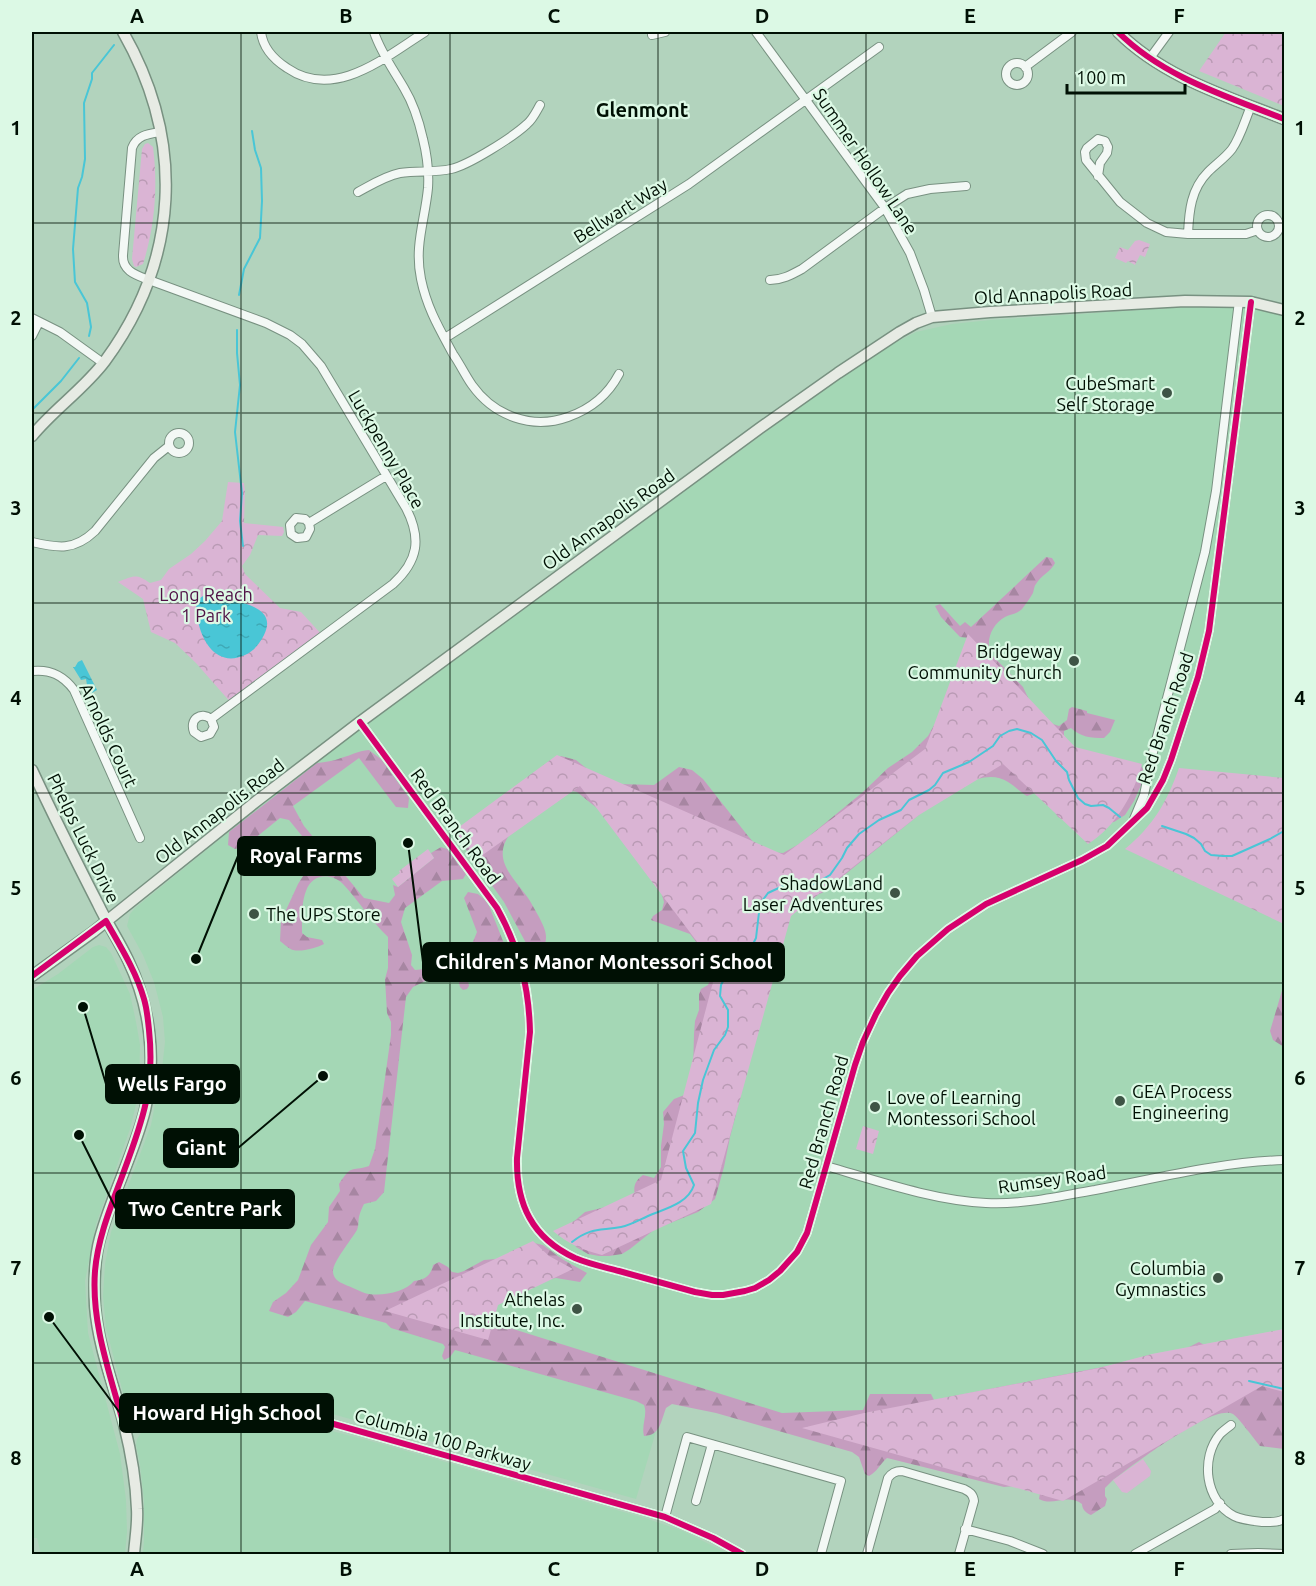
<svg xmlns="http://www.w3.org/2000/svg" width="1316" height="1586" font-family="Ubuntu,sans-serif">
  <defs>
    <pattern id="forest-firs" width="22" height="20" patternUnits="userSpaceOnUse" patternTransform="scale(1.5)"><rect width="22" height="20" fill="#c59dbf"/><path d="M5 1l3.5 6h-7zM16 11l3.5 6h-7z" fill="#a786a2"/></pattern>
    <pattern id="park-crowns" width="20" height="18" patternUnits="userSpaceOnUse" patternTransform="scale(1.5)"><rect width="20" height="18" fill="#dab4d4"/><path d="M2 6a3 3 0 1 1 6 0M12 15a3 3 0 1 1 6 0" fill="none" stroke="#b99ab4"/></pattern>
    <pattern id="water-ripples" width="26" height="14" patternUnits="userSpaceOnUse" patternTransform="scale(1.5)"><rect width="26" height="14" fill="#49c6d6"/><path d="M2 4q2-2 4 0t4 0M15 11q2-2 4 0t4 0" fill="none" stroke="#3ea9b6"/></pattern>
  </defs>
  <rect width="100%" height="100%" fill="#b2d3bd"/>
  <path fill="#a4d7b5" d="M1185 307 1244 308 1284 315V1329L1152 1354 1099 1368 864 1413 802 1428 667 1394 636 1499 336 1415 304 1408 266 1403H227L196 1405 139 1416 129 1412 127 1408 106 1328 103 1296 105 1264 111 1232 151 1125 162 1069 165 1042 163 1017 154 982 143 955 127 926 130 914 135 908 278 792 345 741 786 417 881 350 916 332 952 324 991 320Z
    M99 945 106 947 111 953 130 994 136 1022 140 1045 139 1087 135 1109 130 1129 96 1224 85 1281 88 1333 120 1454 126 1500 127 1532 125 1554H41L37 1538H32V990L58 974 93 947Z
    M222 1419H261L304 1424 367 1440 645 1518 683 1531 729 1554H143L144 1540V1500L140 1465 136 1445 137 1439 141 1433 147 1431 191 1422Z"/>
  <path fill="url(#forest-firs)" d="M1046 557 1052 558 1055 563C1051 572 1041 575 1036 584 1034 586 1034 590 1033 593 1030 598 1026 604 1022 609 1017 614 1011 614 1005 617 992 624 985 641 991 654L1023 687 1033 708 1053 724 1059 726 1067 720 1069 709 1072 707 1087 711V713L1115 720 1110 732 1104 738C1091 738 1080 737 1071 728L1064 731V741L1075 750 1133 770 1139 763 1143 769 1142 783 1134 801 1125 815 1114 822 1076 826 1058 817 1050 805 1035 793 1027 796C1020 792 1015 786 1008 782 987 768 958 787 940 798L822 893 816 895 790 915 785 924 730 1137 724 1167 715 1199 698 1212 655 1229 630 1249 622 1254 609 1256H599L588 1254 576 1247 570 1235 572 1223 585 1212 610 1206 635 1196C633 1186 635 1181 643 1175L654 1178 661 1167V1146L664 1124 663 1112 674 1099 687 1094 693 1073 694 1034 695 1021 699 1010V994L701 989 708 985 713 972 707 956 690 934 651 920 653 916 662 910 664 902 661 892 608 817 577 792 571 791 510 834C490 861 516 879 530 901 533 906 536 912 539 917 544 927 548 934 545 944L536 949 527 945 504 902 457 837 464 828 561 756 576 760 596 776 619 784 654 785 679 767 692 770 703 779 748 836 756 845 769 852 783 853 801 843 863 792 888 768 912 752 928 736 940 715 971 638 960 637 941 617 935 606 940 604 960 626 965 622 971 627Z
    M369 750 382 760 409 798 408 808 396 807 359 758 293 806 304 826 364 898 389 903 395 895 393 885 398 887 434 858 431 853 441 847 450 850 466 874 463 879 442 881 405 908 401 922 412 955 411 965 415 970 425 969 470 949 477 932 464 898 468 892 478 894 488 903 514 969H510L504 959 496 957 465 964 469 986 467 989 463 990 460 987 456 970 450 969 413 987 406 997 384 1192 376 1201 364 1204C362 1208 360 1212 359 1217 358 1222 359 1225 357 1230 351 1240 333 1262 333 1271 333 1282 345 1284 353 1288 356 1289 359 1291 362 1292 376 1298 405 1293 414 1281 424 1280 431 1276 433 1265L439 1262 448 1267 452 1272 458 1273 464 1271 484 1260 508 1258 534 1243 543 1245 562 1259 587 1273 580 1282 556 1278 534 1282 491 1304 496 1316 510 1328 782 1413 863 1410 870 1394H931L934 1400 1179 1352 1199 1342 1208 1347 1284 1341V1449L1260 1446C1254 1439 1239 1418 1233 1414 1213 1403 1132 1466 1113 1480L1105 1488V1496L1107 1499 1105 1506 1091 1515C1086 1513 1082 1509 1082 1504 1067 1493 1053 1507 1039 1499L1040 1493 1014 1486 1004 1487 887 1458C880 1464 877 1472 869 1476L865 1474 859 1457 852 1452 716 1413 672 1404 666 1408C661 1421 660 1436 644 1436 641 1425 648 1415 644 1405L636 1401 455 1350 450 1357 444 1360 442 1356 445 1347 443 1344 391 1328 386 1323 305 1301 296 1312 288 1317 269 1311 273 1302 286 1293 298 1280 311 1245 328 1222 329 1207 340 1191 339 1184C352 1164 350 1172 369 1166L375 1149 391 1035V1022L387 1013 385 979 388 968V937C371 921 359 901 343 884 330 872 312 874 306 891 301 904 302 920 302 933L307 937 322 940 324 944C316 948 302 952 293 950 289 949 284 944 280 941L281 921 298 884 305 873 311 857V847L289 820 280 818 244 847 235 849 228 845 229 832 317 763C326 762 333 761 341 758 352 755 357 751 369 750Z
    M1284 984V1047L1273 1040 1270 1031Z"/>
  <path fill="url(#park-crowns)" d="M1226 32H1284V106L1199 71Z
    M148 143 153 147C158 186 155 226 143 264L136 267 134 266 132 259 142 149 145 144Z
    M1139 240 1150 244 1145 257 1140 255 1135 265 1128 261 1126 263 1115 258 1120 247 1128 250 1135 241Z
    M228 482 244 483 245 491 244 523 283 527 284 532 282 536 258 535 250 555 242 566 245 574 280 608 301 612 323 636 232 704 196 663 175 643 151 632 143 599 118 582C133 576 136 573 150 583L161 580 169 569 191 554 205 541 222 521Z
    M968 634 1075 747 1142 764C1133 796 1116 826 1088 844L1003 764 919 815 791 916 711 1204 602 1255C583 1250 568 1244 553 1231L661 1180 713 982 719 971 580 786 477 859 455 830 557 755 784 855 925 749Z
    M1179 768 1284 778V924L1125 849C1153 826 1167 802 1179 768Z
    M428 849 434 858 398 887 392 879 400 873 399 871Z
    M863 1126 879 1131 873 1154 856 1149Z
    M533 1241 549 1256 573 1269 498 1305 488 1340 385 1311Z
    M1284 1329V1392L1262 1386 1063 1501 802 1428 864 1413 1099 1368 1152 1354Z"/>
  <path fill="#dab4d4" d="M1143 1459 1151 1471 1150 1476 1127 1493 1122 1492 1113 1480Z"/>
  <path fill="url(#water-ripples)" d="M207 594C216 595 225 598 234 600 251 605 276 611 264 635 260 643 254 651 245 655 219 667 203 645 198 621 197 616 195 608 197 603 198 598 203 596 207 594Z
    M82 660 97 690 90 694 86 688 87 685 86 679 81 680 73 667H75L78 662Z"/>
  <g fill="none" stroke-linecap="round" stroke-linejoin="round">
    <path stroke="#49c6d6" stroke-width="2" d="M239 295 244 269 260 238 262 201 261 168 255 150 252 131
      M237 330V353L240 385 235 432 242 493 240 521 243 546
      M89 336 91 327 87 303 75 282 73 249 78 188 82 177 85 159 84 103 92 79V73L114 45
      M32 410 61 381 79 358
      M1162 826 1186 834 1194 838 1201 844 1205 851 1211 855 1223 856H1232L1270 839 1284 831
      M572 1242C591 1227 600 1231 621 1227 631 1225 639 1220 648 1216 664 1209 688 1204 694 1185L686 1168 683 1151 695 1133 698 1103 703 1080 714 1050 725 1035 728 1027V1010L720 996 721 985 735 958 743 954 752 946 756 938 760 904 768 893 785 885 794 883 812 885 830 875 842 858 847 848 859 834 879 820 901 810 909 800 929 790 935 785 943 773 969 762 993 746 1000 736 1009 731 1017 729 1031 733 1042 740 1056 761 1067 772 1069 780 1078 798 1085 804 1091 806 1103 805 1109 808 1120 817
      M1249 1381 1284 1389"/>
    <g stroke="#789181" stroke-width="10">
      <path id="street" d="M261 32C263 48 273 59 287 68 335 101 385 57 425 32
        M374 32C381 53 393 69 404 88 413 103 419 121 423 139 427 155 429 172 428 188 425 220 414 246 421 279 427 308 439 328 453 354 460 364 465 375 472 385 494 416 532 430 568 417 591 409 608 395 619 374
        M756 32 885 208 910 253 924 290 932 317
        M652 35 665 32
        M1150 58 1169 32
        M1006 74a11 11 0 1 1 22 0a11 11 0 1 1-22 0Z
        M1025 67 1072 32
        M161 132C148 134 137 135 132 148L123 255C122 271 136 275 149 280L266 323 290 335 302 344 321 366 406 508C422 539 418 561 393 584L211 719C201 711 189 719 194 732L201 737 210 734 214 727 211 719
        M1098 176 1100 163 1107 153 1108 147 1105 141 1098 139 1087 148 1085 152 1086 160 1120 202 1147 223 1166 232 1188 234H1246L1258 230
        M358 192C371 185 385 176 400 173 417 170 434 173 451 169 469 165 513 137 527 124 533 119 536 112 540 105
        M1257 226a11 11 0 1 1 22 0a11 11 0 1 1-22 0Z
        M1188 234C1189 211 1191 189 1208 172 1216 164 1225 158 1232 149 1241 136 1245 120 1251 106
        M770 280C782 280 791 275 802 269L885 208 907 194 930 189 966 186
        M32 318 60 332 103 363
        M32 336 39 322
        M445 338 689 184 879 47
        M169 443a10 10 0 1 1 20 0a10 10 0 1 1-20 0Z
        M309 523 310 529 306 537 297 538 291 534 290 525 296 518 305 519 309 523 386 476
        M32 542C58 548 74 551 95 531L154 458 169 446
        M32 671C50 669 63 675 74 690L140 838
        M360 722 497 908C519 948 529 986 530 1032L517 1158C516 1204 532 1238 575 1258 589 1264 604 1267 619 1271 644 1278 669 1285 695 1292L712 1295H723L745 1291 755 1288 769 1280 780 1271 797 1252 807 1233 855 1065 863 1042 876 1014 888 993 900 976 917 956 948 929 986 904 1082 860 1107 846 1147 808 1163 780 1171 760 1198 677 1209 631 1251 302
        M1134 819 1144 795 1152 756 1205 552 1216 491 1239 301
        M826 1166C878 1181 932 1200 986 1203 1023 1205 1059 1196 1095 1190 1158 1178 1221 1162 1284 1160
        M1231 1425C1227 1428 1223 1431 1220 1434 1200 1458 1205 1501 1234 1516 1242 1520 1253 1521 1262 1522 1270 1522 1277 1523 1284 1519
        M124 1426C140 1423 155 1419 170 1416 221 1407 272 1412 323 1421L665 1517 713 1538 742 1554
        M696 1501 712 1444
        M665 1517 687 1437 841 1481 821 1554
        M965 1529 1010 1541 1043 1554
        M867 1554 888 1478C892 1473 895 1471 902 1471L964 1489C970 1492 973 1494 974 1501L959 1554
        M1135 1554 1215 1509 1220 1503
        M1231 1554 1258 1553 1284 1554"/>
    </g>
    <g stroke="#789181" stroke-width="13">
      <path id="secondary" d="M1118 32C1163 77 1226 96 1284 119
        M32 436C54 409 84 389 105 361 180 259 185 141 123 32
        M32 770C53 815 75 859 98 904 107 923 119 941 128 960 150 1006 157 1059 145 1110 134 1154 112 1194 100 1238 94 1259 94 1284 95 1306 98 1346 114 1386 124 1424 131 1452 136 1481 137 1509 138 1524 135 1540 134 1554
        M32 976 93 932 258 800 360 722 760 428 838 373 900 332 916 323 932 317 990 312 1185 301 1251 302 1284 310"/>
    </g>
    <use href="#street" stroke="#f3f8f5" stroke-width="8"/>
    <use href="#secondary" stroke="#e7ebe4" stroke-width="10"/>
    <g stroke="#dcf9e5" stroke-width="10">
      <path id="cycleway" d="M1118 32C1163 77 1226 96 1284 119
        M360 722 497 908C519 948 529 986 530 1032L517 1158C516 1204 532 1238 575 1258 589 1264 604 1267 619 1271 644 1278 669 1285 695 1292L712 1295H723L745 1291 755 1288 769 1280 780 1271 797 1252 807 1233 855 1065 863 1042 876 1014 888 993 900 976 917 956 948 929 986 904 1082 860 1107 846 1147 808 1163 780 1171 760 1198 677 1209 631 1251 302
        M32 976 106 921C120 946 136 971 144 999 147 1009 148 1020 149 1030 155 1086 143 1120 124 1171 112 1204 98 1236 95 1271 91 1325 111 1376 124 1426 140 1423 155 1419 170 1416 221 1407 272 1412 323 1421L665 1517 713 1538 742 1554"/>
    </g>
    <use href="#cycleway" stroke="#d6006c" stroke-width="6"/>
  </g>
  <path fill="none" stroke="#001004" stroke-width="1.5" stroke-opacity="0.55" d="M241 32V1554M450 32V1554M658 32V1554M866 32V1554M1075 32V1554M32 223H1284M32 413H1284M32 603H1284M32 793H1284M32 983H1284M32 1173H1284M32 1363H1284"/>
  <g fill="#3e5445" stroke="#dcf9e5" stroke-width="2">
    <circle cx="1167" cy="393" r="6"/>
    <circle cx="1074" cy="661" r="6"/>
    <circle cx="895" cy="893" r="6"/>
    <circle cx="254" cy="914" r="6"/>
    <circle cx="1120" cy="1101" r="6"/>
    <circle cx="875" cy="1107" r="6"/>
    <circle cx="1218" cy="1278" r="6"/>
    <circle cx="577" cy="1309" r="6"/>
  </g>
  <g text-anchor="middle" dominant-baseline="central" stroke-width="4.5" stroke-linejoin="round" paint-order="stroke">
    <g font-size="18" fill="#001004" stroke="#dcf9e5">
      <text transform="translate(866 161) rotate(56)">Summer Hollow Lane</text>
      <text transform="translate(620 210) rotate(-32)">Bellwart Way</text>
      <text transform="translate(1053 293) rotate(-3)">Old Annapolis Road</text>
      <text transform="translate(387 449) rotate(60)">Luckpenny Place</text>
      <text transform="translate(608 519) rotate(-36)">Old Annapolis Road</text>
      <text transform="translate(1165 718) rotate(-71)">Red Branch Road</text>
      <text transform="translate(109 735) rotate(65)">Arnolds Court</text>
      <text transform="translate(219 811) rotate(-38)">Old Annapolis Road</text>
      <text transform="translate(456 826) rotate(54)">Red Branch Road</text>
      <text transform="translate(84 838) rotate(64)">Phelps Luck Drive</text>
      <text transform="translate(823 1122) rotate(-74)">Red Branch Road</text>
      <text transform="translate(1052 1179) rotate(-8)">Rumsey Road</text>
      <text transform="translate(443 1439) rotate(16)">Columbia 100 Parkway</text>
    </g>
    <g font-size="18" fill="#001004" stroke="#dcf9e5" text-anchor="end">
      <text x="1155" y="383">CubeSmart<tspan x="1155" dy="21">Self Storage</tspan></text>
      <text x="1062" y="651">Bridgeway<tspan x="1062" dy="21">Community Church</tspan></text>
      <text x="883" y="883">ShadowLand<tspan x="883" dy="21">Laser Adventures</tspan></text>
      <text x="266" y="914" text-anchor="start">The UPS Store</text>
      <text x="1132" y="1091" text-anchor="start">GEA Process<tspan x="1132" dy="21">Engineering</tspan></text>
      <text x="887" y="1097" text-anchor="start">Love of Learning<tspan x="887" dy="21">Montessori School</tspan></text>
      <text x="1206" y="1268">Columbia<tspan x="1206" dy="21">Gymnastics</tspan></text>
      <text x="565" y="1299">Athelas<tspan x="565" dy="21">Institute, Inc.</tspan></text>
    </g>
    <g font-size="18" fill="#4f1045" stroke="#dcf9e5">
      <text x="206" y="594">Long Reach<tspan x="206" dy="21">1 Park</tspan></text>
    </g>
    <g font-size="20" font-weight="bold" fill="#001004" stroke="#dcf9e5">
      <text x="642" y="109">Glenmont</text>
    </g>
  </g>
  <path fill="none" stroke="#001004" stroke-width="2" d="M196 959L238 856M408 843L423 962M83 1007L106 1084M323 1076L238 1148M79 1135L116 1209M49 1317L120 1413"/>
  <g fill="#001004" stroke="#dcf9e5" stroke-width="2">
    <circle cx="196" cy="959" r="6"/>
    <circle cx="408" cy="843" r="6"/>
    <circle cx="83" cy="1007" r="6"/>
    <circle cx="323" cy="1076" r="6"/>
    <circle cx="79" cy="1135" r="6"/>
    <circle cx="49" cy="1317" r="6"/>
  </g>
  <g fill="#001004" stroke="#001004" stroke-width="2">
    <rect x="238" y="837" width="137" height="38" rx="6"/>
    <rect x="423" y="943" width="361" height="38" rx="6"/>
    <rect x="106" y="1065" width="133" height="38" rx="6"/>
    <rect x="164" y="1129" width="74" height="38" rx="6"/>
    <rect x="116" y="1190" width="178" height="38" rx="6"/>
    <rect x="120" y="1394" width="213" height="38" rx="6"/>
  </g>
  <g font-size="20" text-anchor="middle" font-weight="bold" fill="#fff">
    <text x="306" y="863">Royal Farms</text>
    <text x="604" y="969">Children's Manor Montessori School</text>
    <text x="172" y="1091">Wells Fargo</text>
    <text x="201" y="1155">Giant</text>
    <text x="205" y="1216">Two Centre Park</text>
    <text x="227" y="1420">Howard High School</text>
  </g>
  <rect width="1316" height="1586" fill="none" stroke="#dcf9e5" stroke-width="66"/>
  <path d="M1067 84v9h118v-9" fill="none" stroke="#001004" stroke-width="3"/>
  <text x="1076" y="84" font-size="18" fill="#001004" stroke="#dcf9e5" stroke-width="4.5" paint-order="stroke">100 m</text>
  <rect x="33" y="33" width="1250" height="1520" fill="none" stroke="#001004" stroke-width="2"/>
  <g font-size="20" text-anchor="middle" font-weight="bold" fill="#001004">
    <text x="137" y="23">A</text>
    <text x="346" y="23">B</text>
    <text x="554" y="23">C</text>
    <text x="762" y="23">D</text>
    <text x="970" y="23">E</text>
    <text x="1179" y="23">F</text>
    <text x="16" y="135">1</text>
    <text x="1300" y="135">1</text>
    <text x="16" y="325">2</text>
    <text x="1300" y="325">2</text>
    <text x="16" y="515">3</text>
    <text x="1300" y="515">3</text>
    <text x="16" y="705">4</text>
    <text x="1300" y="705">4</text>
    <text x="16" y="895">5</text>
    <text x="1300" y="895">5</text>
    <text x="16" y="1085">6</text>
    <text x="1300" y="1085">6</text>
    <text x="16" y="1275">7</text>
    <text x="1300" y="1275">7</text>
    <text x="16" y="1465">8</text>
    <text x="1300" y="1465">8</text>
    <text x="137" y="1576">A</text>
    <text x="346" y="1576">B</text>
    <text x="554" y="1576">C</text>
    <text x="762" y="1576">D</text>
    <text x="970" y="1576">E</text>
    <text x="1179" y="1576">F</text>
  </g>
</svg>
